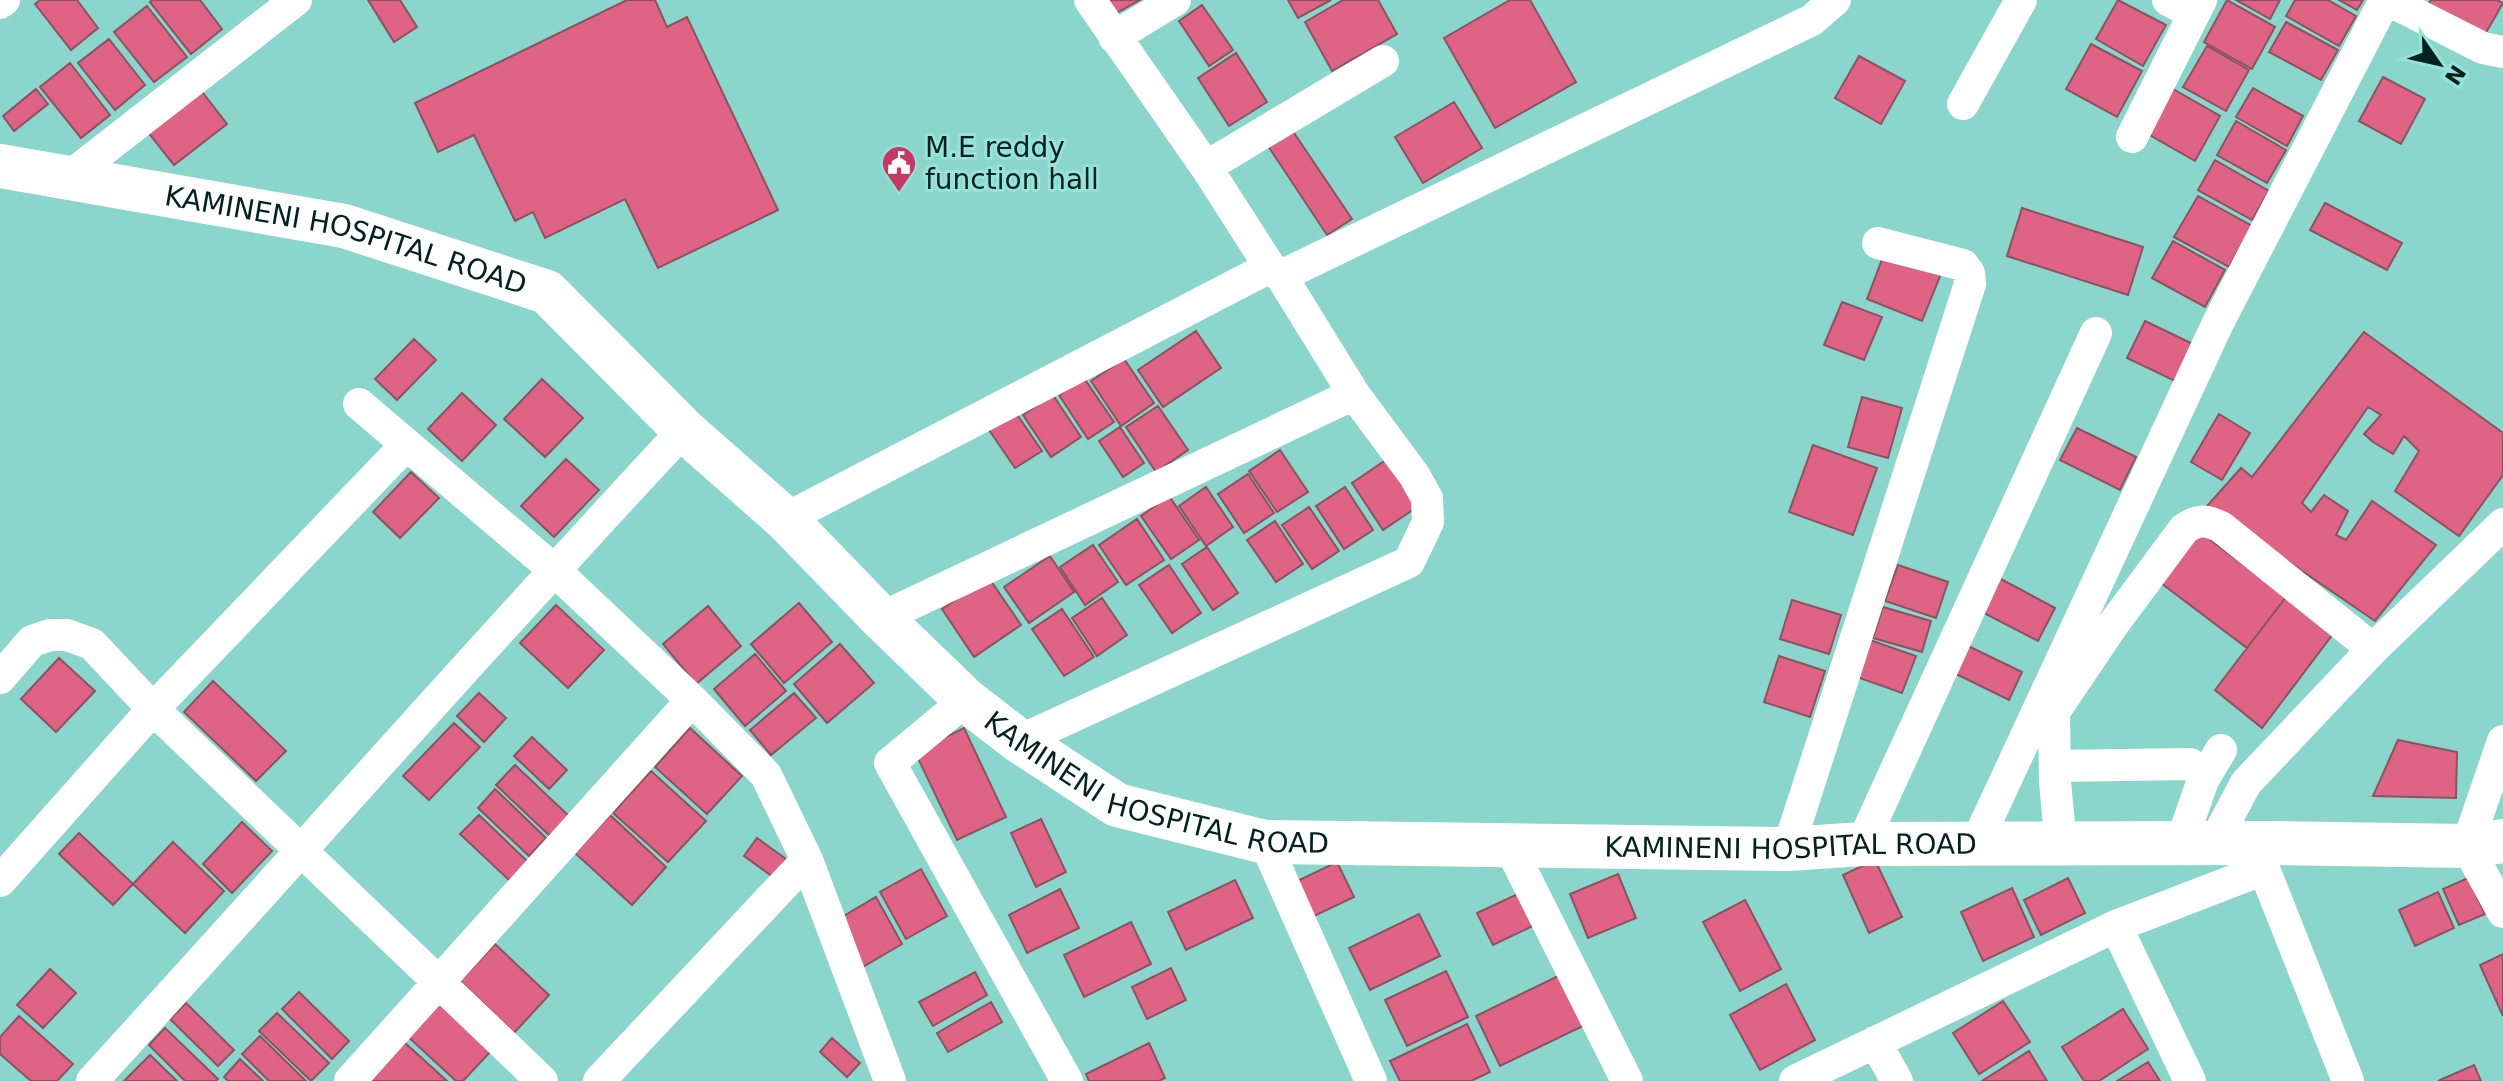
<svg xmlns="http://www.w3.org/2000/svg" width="2503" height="1081" font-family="'DejaVu Sans',sans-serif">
  <rect width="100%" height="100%" fill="#8bd6cc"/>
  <path fill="#df6385" stroke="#8b5360" stroke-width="2" d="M40 0H77L98 28 71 50 35 4Z
    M152 0H200L222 29 191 54 150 2Z
    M368 0H400L417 27 394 42Z
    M627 0H655L667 27 687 17 778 210 658 268 625 199 545 238 533 212 515 221 474 135 438 152 415 103Z
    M1107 0H1140L1115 14Z
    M1288 0H1331L1298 18Z
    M1343 0H1378L1397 34 1332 71 1305 22Z
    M1510 0H1530L1576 82 1495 128 1444 38Z
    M2118 0 2166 25 2143 66 2096 39Z
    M2227 0 2275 27 2252 69 2204 42Z
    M2236 0H2280L2270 19Z
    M2295 0H2328L2356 16 2339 46 2286 16Z
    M2339 0H2363L2357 10Z
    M2431 0H2497L2503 3 2483 38 2427 6Z
    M1202 5 1233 50 1209 66 1179 21Z
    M147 6 187 57 154 82 114 32Z
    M2286 22 2338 50 2321 80 2269 52Z
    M109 39 145 85 115 110 78 63Z
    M2091 44 2142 71 2117 117 2066 89Z
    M2207 46 2249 70 2226 111 2183 87Z
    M1236 53 1267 102 1229 126 1198 78Z
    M1859 56 1905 81 1881 124 1835 98Z
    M70 63 110 115 81 138 40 87Z
    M2383 77 2425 99 2401 144 2359 121Z
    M2253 88 2303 116 2287 146 2236 117Z
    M36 89 48 104 14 131 3 116Z
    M200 89 227 124 174 165 147 131Z
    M2173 89 2220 116 2195 161 2148 134Z
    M1454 102 1482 148 1423 183 1395 137Z
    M2236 121 2286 150 2267 183 2217 155Z
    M1288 124 1352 219 1327 235 1264 140Z
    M2215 160 2269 191 2252 220 2198 190Z
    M2198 196 2252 226 2229 267 2174 237Z
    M2325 203 2402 243 2387 270 2310 230Z
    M2022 208 2143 247 2128 295 2007 256Z
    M2173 241 2225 270 2205 307 2152 278Z
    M1886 249 1942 271 1922 321 1867 299Z
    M1842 302 1882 317 1864 360 1824 345Z
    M2145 321 2193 344 2175 381 2127 358Z
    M1196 331 1221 368 1163 407 1138 370Z
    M2364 332 2503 433V475L2459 536 2395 491 2419 451 2404 436 2393 454 2373 442 2364 434 2381 415 2368 407 2302 503 2311 512 2324 495 2348 511 2336 535 2346 540 2372 501 2436 545 2375 621 2207 506 2241 468 2252 477Z
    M414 339 436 360 397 400 375 379Z
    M1124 359 1154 403 1121 426 1091 381Z
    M1084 378 1114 422 1088 439 1059 395Z
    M542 379 583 418 545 457 504 419Z
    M462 393 496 425 462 461 428 429Z
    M1053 395 1081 437 1051 457 1023 415Z
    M1862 397 1902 408 1888 458 1848 447Z
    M1158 406 1188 450 1156 472 1126 427Z
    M1014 410 1042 451 1015 468 987 427Z
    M2219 414 2250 433 2222 480 2191 462Z
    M1120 427 1144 463 1123 477 1099 441Z
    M2077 428 2136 457 2120 490 2060 460Z
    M1813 445 1877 468 1853 535 1789 512Z
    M1280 450 1308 492 1277 512 1249 471Z
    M566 459 599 490 554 537 521 506Z
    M1386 460 1417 507 1383 530 1352 483Z
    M411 472 439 498 400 538 373 512Z
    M1248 474 1274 513 1244 533 1218 494Z
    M1206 487 1233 527 1206 546 1179 506Z
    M1345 487 1373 530 1344 549 1316 506Z
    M1169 496 1199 540 1171 559 1141 516Z
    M1309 507 1339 551 1312 569 1282 525Z
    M1137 519 1164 560 1126 585 1099 545Z
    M1275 521 1303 564 1276 582 1247 540Z
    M2196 529 2286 597 2247 648 2157 580Z
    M1093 545 1118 582 1085 605 1060 567Z
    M1207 547 1238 593 1213 610 1182 564Z
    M1050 556 1074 592 1029 623 1004 587Z
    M1169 565 1201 613 1172 633 1139 585Z
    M1898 565 1948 582 1936 618 1885 601Z
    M989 578 1021 625 974 657 942 609Z
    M1999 578 2055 608 2038 641 1982 612Z
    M2286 597 2333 634 2262 728 2215 690Z
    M1102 598 1127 635 1097 656 1072 618Z
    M1792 600 1841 615 1829 654 1780 639Z
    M799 603 832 642 784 683 751 644Z
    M556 605 604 650 568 688 520 643Z
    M708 606 741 646 696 684 663 644Z
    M1883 607 1931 621 1922 652 1873 638Z
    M1062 609 1094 657 1064 676 1032 629Z
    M1867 639 1916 656 1902 693 1854 676Z
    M840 644 874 683 827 723 794 684Z
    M1966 645 2022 672 2009 700 1952 672Z
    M755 654 786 691 745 726 714 689Z
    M1779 656 1825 671 1810 717 1764 702Z
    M59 658 95 691 56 732 21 699Z
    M213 681 286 751 256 781 184 712Z
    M479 693 506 718 484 742 457 716Z
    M794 693 816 718 771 755 750 730Z
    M454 723 480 747 429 800 403 776Z
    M690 728 742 776 707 814 655 767Z
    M964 728 1006 817 957 840 915 752Z
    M532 737 567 770 549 789 514 756Z
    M2398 740 2457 752 2456 798 2373 796Z
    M515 765 569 816 550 836 496 785Z
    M651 771 706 821 668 862 613 813Z
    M495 789 546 838 529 856 478 808Z
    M479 815 528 862 510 881 460 834Z
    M610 815 666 867 632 905 575 853Z
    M1041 819 1066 872 1036 887 1011 833Z
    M242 822 272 851 232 893 203 864Z
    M79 833 133 884 113 905 59 854Z
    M757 838 786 859 773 877 744 856Z
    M173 842 224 891 185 933 133 884Z
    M1875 860 1902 917 1869 933 1843 875Z
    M1337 862 1354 897 1310 918 1293 883Z
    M921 869 947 916 906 939 880 892Z
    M1618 874 1636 918 1588 938 1570 894Z
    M2068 878 2085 913 2041 935 2024 900Z
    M2468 878 2485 914 2459 925 2443 889Z
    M1235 880 1253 918 1186 950 1168 912Z
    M2012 888 2034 937 1983 961 1961 912Z
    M1060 889 1079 928 1027 953 1009 915Z
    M1522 892 1537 924 1493 945 1477 913Z
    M2438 892 2454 928 2415 946 2399 910Z
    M876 897 902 944 861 968 835 921Z
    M1745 900 1781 969 1740 991 1703 922Z
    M1419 914 1440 956 1370 990 1349 948Z
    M1131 922 1151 964 1084 997 1064 955Z
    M495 944 549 995 514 1033 460 981Z
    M2503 954V1016L2480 965Z
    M1171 968 1186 1000 1147 1019 1132 987Z
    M50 969 76 993 43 1028 17 1005Z
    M1446 971 1468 1017 1407 1046 1385 1000Z
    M975 972 987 995 933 1026 919 1002Z
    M1562 974 1587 1024 1500 1066 1476 1016Z
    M1786 984 1815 1040 1760 1070 1730 1015Z
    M299 992 349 1041 332 1059 282 1009Z
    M434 999 491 1051 463 1081H456L404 1033Z
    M2003 1001 2030 1042 1979 1074 1953 1033Z
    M991 1002 1002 1022 948 1052 937 1033Z
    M186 1003 234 1050 218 1066 170 1019Z
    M2123 1009 2148 1049 2099 1081H2084L2062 1047Z
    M277 1013 329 1063 311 1081 259 1031Z
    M19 1016 73 1064 57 1081H31L0 1054V1037Z
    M1467 1024 1490 1072 1471 1081H1400L1390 1061Z
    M165 1028 218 1079 216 1081H185L149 1045Z
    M260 1036 306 1081H269L242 1054Z
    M832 1038 860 1063 847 1077 820 1052Z
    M403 1041 447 1081H370Z
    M1149 1043 1165 1078 1159 1081H1089L1086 1074Z
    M2029 1051 2047 1081H1982Z
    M150 1055 177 1081H124Z
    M240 1059 263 1081H228L224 1077Z
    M2148 1062 2160 1081H2117Z
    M2474 1065 2481 1081H2438Z"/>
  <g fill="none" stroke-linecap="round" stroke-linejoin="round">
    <path stroke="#fff" stroke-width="32" d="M2168 0 2194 14
      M2388 0 2483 48 2503 52
      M0 3 4 0
      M1114 37 1175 0
      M1963 104 2021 0
      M2132 137 2201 0
      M1206 167 1383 61
      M70 176 296 0
      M1281 276 1812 20 1835 0
      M359 404 553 569 692 700 766 775 807 860 890 1081
      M785 519 1270 267
      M881 618 1354 394
      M0 678 32 641 50 635H67L92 644 153 709 542 1081
      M966 700 890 763 1067 1081
      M1019 741 1409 562 1428 522 1427 498 1414 475 1354 394 1281 276 1270 267 1206 167 1090 0
      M2503 741 2467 846 2503 912
      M2056 766 2190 764
      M1265 842 1371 1081
      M2181 843 2203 780 2221 750
      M2214 843 2246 783 2373 649 2503 524
      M1862 844 2096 333
      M1976 844 2217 325 2385 0
      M1509 845 1627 1081
      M2061 845 2055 782 2054 712 2112 626 2184 529C2198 519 2206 520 2221 527L2373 649
      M2265 846 2264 869 2348 1081
      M1788 849 1970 284 1969 273 1963 265 1878 243
      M0 881 153 709 406 445
      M2116 926 2190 1081
      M1875 1042 1897 1081
      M92 1081C290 865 484 644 684 430
      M350 1081 692 700
      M599 1081 807 860
      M1795 1081 2116 926 2264 869"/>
    <path stroke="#fff" stroke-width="44" id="s1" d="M0 166 344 226 547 292 684 430 785 519 881 618 966 700 1019 741 1117 805 1265 842 1788 849 1862 844 2265 843 2467 846 2503 841"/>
  </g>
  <defs>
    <g id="civic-pin" transform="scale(1.8)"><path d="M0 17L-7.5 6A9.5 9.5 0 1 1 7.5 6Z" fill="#c63967" stroke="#98e3d9"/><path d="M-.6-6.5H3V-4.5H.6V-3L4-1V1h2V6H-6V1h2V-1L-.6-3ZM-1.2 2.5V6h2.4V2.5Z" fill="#fff"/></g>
  </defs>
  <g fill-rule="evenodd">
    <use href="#civic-pin" x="899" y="163"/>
  </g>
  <g text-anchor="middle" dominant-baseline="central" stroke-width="6" stroke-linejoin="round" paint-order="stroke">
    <g font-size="28" fill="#02221f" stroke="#98e3d9" text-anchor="start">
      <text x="925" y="147">M.E reddy<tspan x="925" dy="32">function hall</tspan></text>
    </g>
    <g font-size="28" fill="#02221f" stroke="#98e3d9">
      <text stroke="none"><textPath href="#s1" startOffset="354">KAMINENI HOSPITAL ROAD</textPath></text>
      <text stroke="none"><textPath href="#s1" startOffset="1362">KAMINENI HOSPITAL ROAD</textPath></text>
      <text stroke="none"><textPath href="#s1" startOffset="2010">KAMINENI HOSPITAL ROAD</textPath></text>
    </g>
  </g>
  <g transform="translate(2439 64) rotate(124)" stroke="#98e3d9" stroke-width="6" paint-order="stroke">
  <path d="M0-6L14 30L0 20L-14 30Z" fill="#02221f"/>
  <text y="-12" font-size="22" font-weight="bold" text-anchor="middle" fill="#02221f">N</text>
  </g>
</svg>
